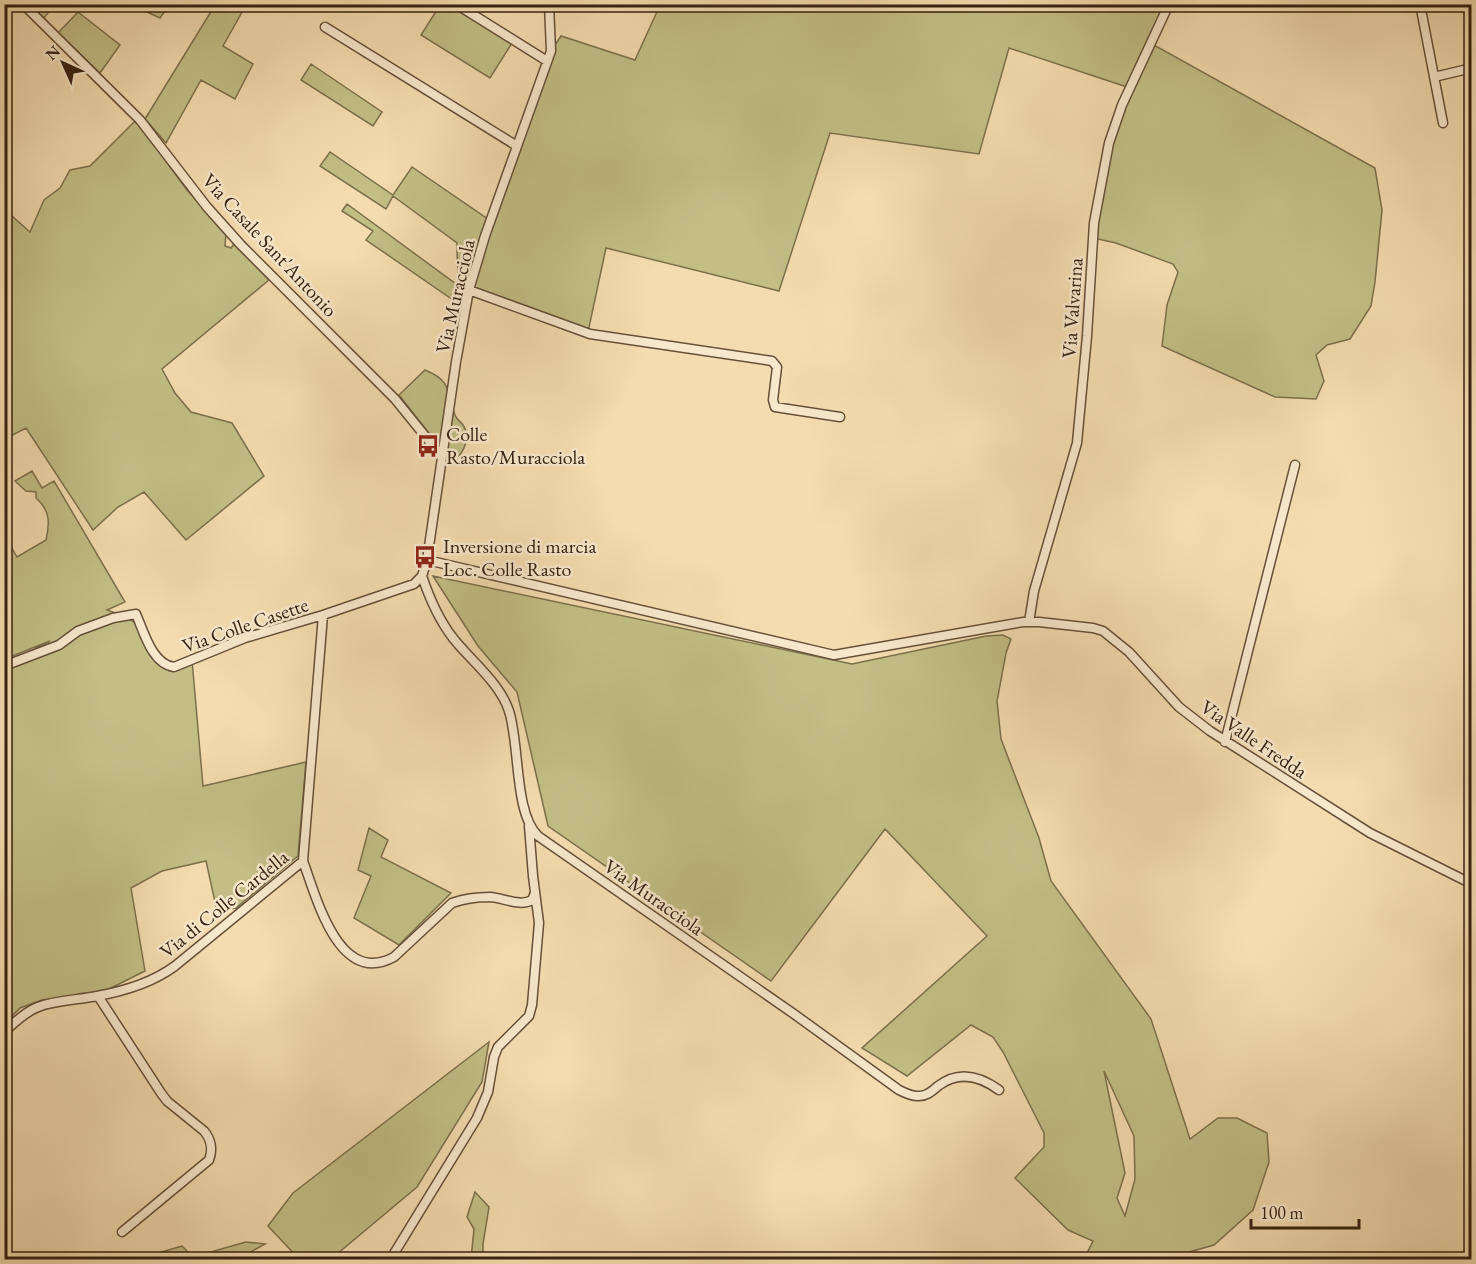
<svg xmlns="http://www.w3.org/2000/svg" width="1476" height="1264" font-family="'EB Garamond',serif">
  <rect width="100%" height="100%" fill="#f3dcaf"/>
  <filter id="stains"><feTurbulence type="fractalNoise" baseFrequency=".00333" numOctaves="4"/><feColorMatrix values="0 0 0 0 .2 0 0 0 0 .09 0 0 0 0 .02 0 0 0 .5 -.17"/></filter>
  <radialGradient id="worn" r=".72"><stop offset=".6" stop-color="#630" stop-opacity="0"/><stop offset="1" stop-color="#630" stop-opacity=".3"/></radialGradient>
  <path fill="#c2be86" stroke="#7c704c" stroke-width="1.5" fill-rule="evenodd" d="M1169 4 1152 44 1375 168 1382 210 1375 282 1371 306 1350 339 1327 345 1316 355 1324 381 1316 399 1275 397 1162 346 1167 305 1178 272 1173 264 1116 243 1093 238 1109 139 1130 88 1009 48 979 154 830 133 779 291 606 248 588 332 469 290H464L456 302 366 240 373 231 342 211 347 204 463 289C457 275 457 258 457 243L393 196 386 209 320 166 330 152 393 195 412 167 491 221 551 51 561 36 635 60 660 5Z
    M30 5H54L44 18Z
    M132 5 169 4V5L160 18Z
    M215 5H246L223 46 253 64 235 99 201 80 166 143 145 119Z
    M440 5H449L512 43 490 78 421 35Z
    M78 12 120 45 100 73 58 33Z
    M311 64 382 112 373 126 301 80Z
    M135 121 147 135 187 190 226 233 225 246 231 248 234 244 269 280 162 369 175 393 191 412 232 423 264 476 186 540 144 492 118 507 93 530 26 428 5 439 4 209 30 232 44 200 60 188 70 170 90 166Z
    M425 370C452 381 447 392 455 415 457 420 460 421 463 425 470 435 466 447 459 456L446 455 399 395Z
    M32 471 42 488 54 481 125 602 107 610 124 616 141 626 157 659 171 667 192 660 203 786 306 762 298 856 236 908 217 911 206 861 162 871 131 888 145 971 105 991 42 1000 20 1008 5 1023V665L50 641 5 659 4 534 17 557 46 540C50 523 50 510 36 498V492L26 491 15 481Z
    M433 576 852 664 986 636 1003 635 1011 639 1006 653 997 701 1001 739 1039 838 1051 881 1151 1019 1190 1139 1218 1118H1237L1267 1133 1269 1162 1253 1210 1214 1245 1186 1253 1182 1259H1084L1093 1241 1068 1230 1015 1178 1044 1147V1133L1003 1052 993 1037 971 1025 907 1076 862 1048 987 936 885 829 771 981 548 826 517 692 478 646ZM1104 1071 1134 1136 1135 1179 1125 1216 1117 1198 1125 1173Z
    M369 828 388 840 381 857 451 893 399 945 354 918 371 876 358 870Z
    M489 1042 482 1082 417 1187 331 1259H299L268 1226 293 1193Z
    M475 1192 489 1207 483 1244V1259H471L474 1229 467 1217Z
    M246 1242 265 1244 238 1259H137L182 1246 193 1257Z"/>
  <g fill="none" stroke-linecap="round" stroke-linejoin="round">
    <g stroke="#665039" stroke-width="11">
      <path id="street" d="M23 4 140 120 207 207 241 245 395 399 442 457
        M456 4 547 61
        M1420 4 1443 123
        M325 27 517 146
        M1434 77 1472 68
        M469 290 590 334 772 361 777 367 773 400 775 407 840 417
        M427 560 834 655 1023 622H1039L1093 628 1103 631 1129 652 1179 707 1210 731 1370 833 1472 884
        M422 576C429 597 439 620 453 638 471 661 500 683 509 711 520 745 514 813 538 836L794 1014 899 1090C905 1093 911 1096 917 1096 926 1097 932 1091 938 1086 959 1070 980 1076 999 1090
        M1029 622 1034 591 1077 443 1087 336 1094 223 1109 143 1122 105 1169 4
        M4 666 59 645 78 631 113 618 136 614C144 632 152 664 174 667L245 638 323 615 414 584 422 576 427 560 456 362 469 290 485 236 551 51 549 4
        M1225 742 1295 465
        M303 861C317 899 339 987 394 957L452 903C463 899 477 897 490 897 504 898 520 907 532 900L535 893
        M98 996 161 1093 167 1101 204 1131C211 1139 213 1150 209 1160L122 1232
        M4 1032C14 1023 25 1012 38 1007 56 1000 78 1000 97 996 125 991 152 983 175 966L303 861 323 615
        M390 1260 477 1118 488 1092 494 1057 498 1047 529 1016 532 1005 539 923 533 876 529 826"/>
    </g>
    <use href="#street" stroke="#f7e8cb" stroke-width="8"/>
  </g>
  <defs>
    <g id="bus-bare" transform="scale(1.8)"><path d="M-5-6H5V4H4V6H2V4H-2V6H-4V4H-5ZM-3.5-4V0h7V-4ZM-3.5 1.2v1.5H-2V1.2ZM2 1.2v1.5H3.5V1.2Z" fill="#8f2418" stroke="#f7e8cb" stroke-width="2.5" paint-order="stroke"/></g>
  </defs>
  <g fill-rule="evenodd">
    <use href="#bus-bare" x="428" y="446"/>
    <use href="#bus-bare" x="425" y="557"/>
  </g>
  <g text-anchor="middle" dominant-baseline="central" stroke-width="5" stroke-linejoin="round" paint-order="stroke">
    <g font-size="20" fill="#372112" stroke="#f7e8cb">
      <text transform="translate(270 245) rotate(47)">Via Casale Sant'Antonio</text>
      <text transform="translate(455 296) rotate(-77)">Via Muracciola</text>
      <text transform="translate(1072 308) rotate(-86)">Via Valvarina</text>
      <text transform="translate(245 625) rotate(-19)">Via Colle Casette</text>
      <text transform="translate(1254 739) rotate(34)">Via Valle Fredda</text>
      <text transform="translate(654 897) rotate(35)">Via Muracciola</text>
      <text transform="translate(224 904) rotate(-39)">Via di Colle Cardella</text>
    </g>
    <g font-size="20" fill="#372112" stroke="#f7e8cb" text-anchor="start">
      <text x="446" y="434">Colle<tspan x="446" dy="23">Rasto/Muracciola</tspan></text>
      <text x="443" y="546">Inversione di marcia<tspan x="443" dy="23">Loc. Colle Rasto</tspan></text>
    </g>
  </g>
  <rect width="1476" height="1264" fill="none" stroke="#f3dcaf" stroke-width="24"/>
  <rect x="6" y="6" width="1464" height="1252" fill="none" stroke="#372112" stroke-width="3"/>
  <rect x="12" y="12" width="1452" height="1240" fill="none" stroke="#372112" stroke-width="1.5"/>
  <g transform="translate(63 63) rotate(315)" stroke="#f7e8cb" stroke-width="4.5" paint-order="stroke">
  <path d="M0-4.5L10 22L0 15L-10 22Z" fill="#372112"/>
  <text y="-9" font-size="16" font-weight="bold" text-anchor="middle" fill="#372112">N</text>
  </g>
  <path d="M1251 1219v9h108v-9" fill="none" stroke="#372112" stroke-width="3"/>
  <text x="1260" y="1219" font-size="18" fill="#372112" stroke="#f7e8cb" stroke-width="4.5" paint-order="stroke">100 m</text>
  <rect width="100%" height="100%" filter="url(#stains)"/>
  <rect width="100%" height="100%" fill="url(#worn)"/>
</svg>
